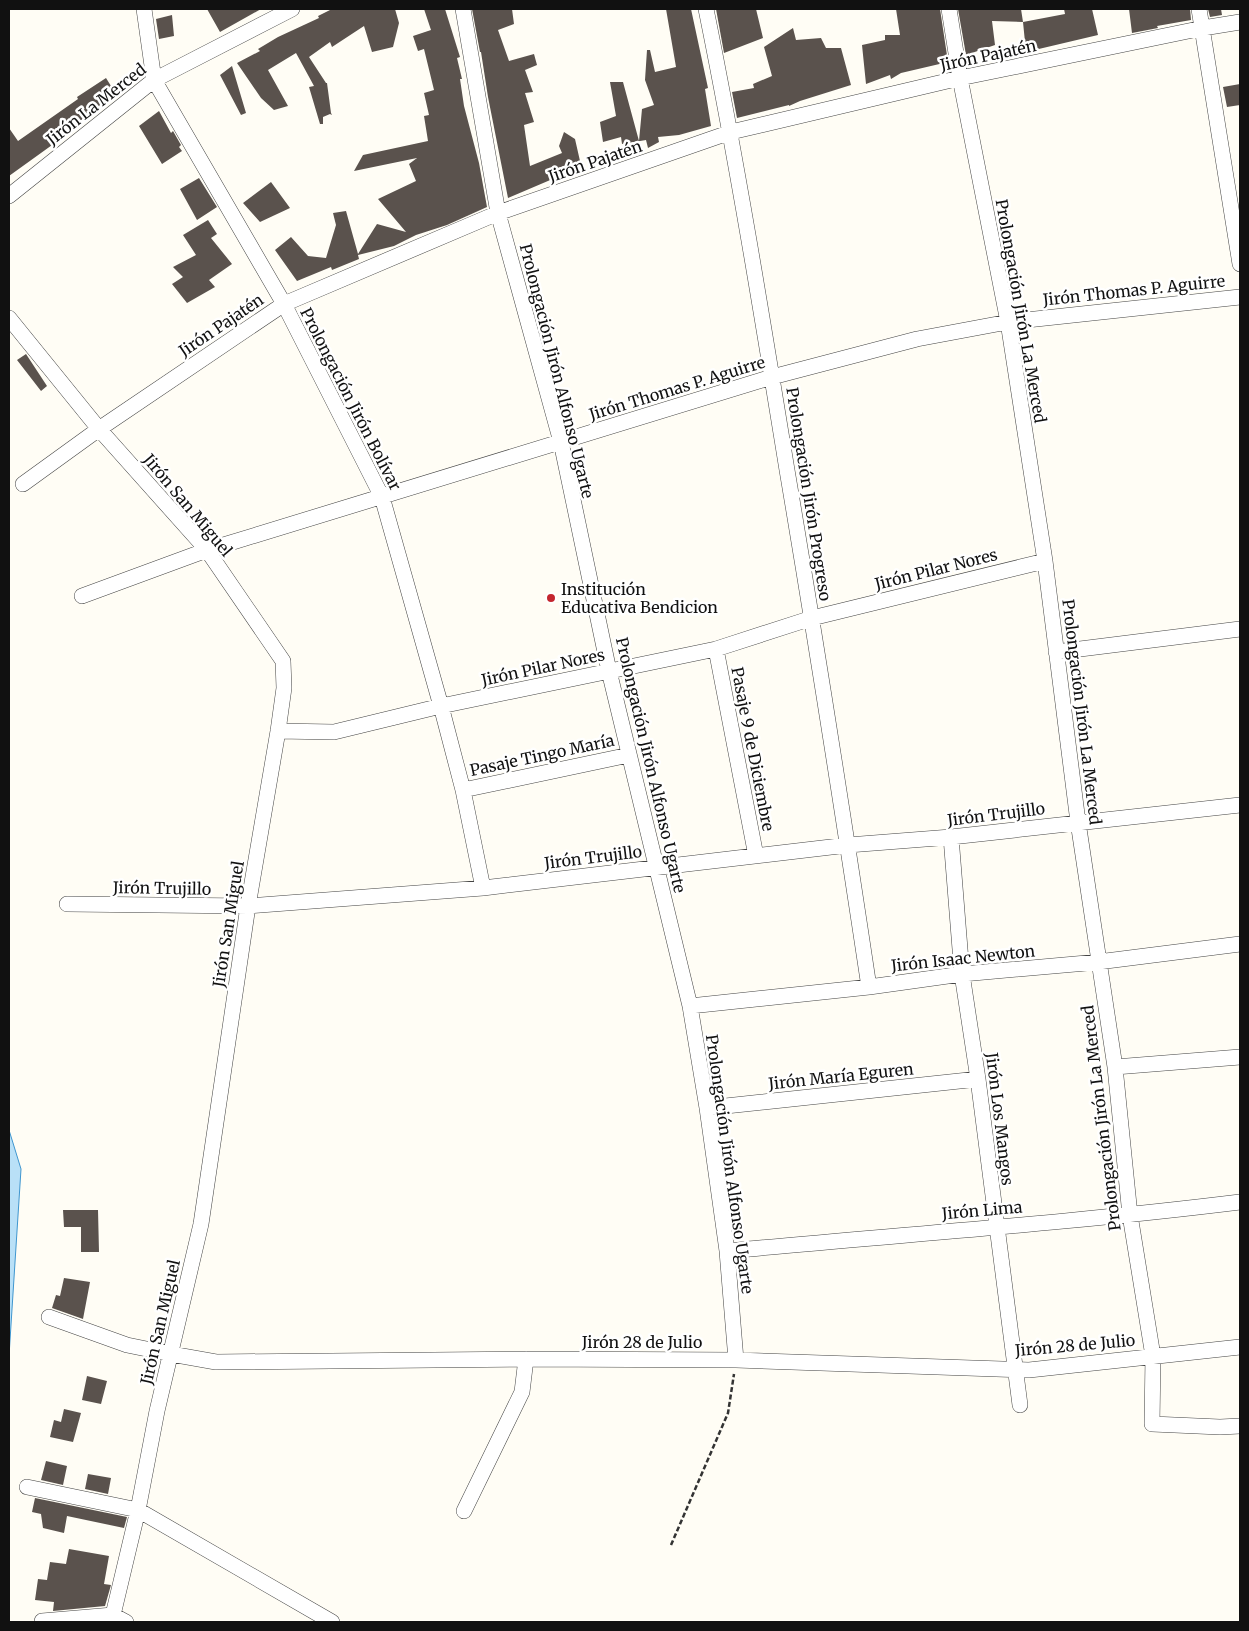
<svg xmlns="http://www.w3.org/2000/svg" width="1249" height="1631" font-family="Merriweather,serif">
  <rect width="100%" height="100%" fill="#fffdf5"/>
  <path fill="#b9e0f7" stroke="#3f96cf" d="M9 1130 21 1169 9 1356Z"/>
  <path fill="#5a524d" d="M207 9H261L220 32Z
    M332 9H395L399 23 393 47 372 52 364 26 332 47 330 42 309 57 326 83H327L331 113 332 115 330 114 323 117V124H320L309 87 314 86 296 53 268 70 288 106 274 110 261 98 237 63 260 51 258 49 278 37 319 18 318 16Z
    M424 9H445L460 57 457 58 462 79H460L464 106 479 163 487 207 447 225 416 235 394 246 358 255 359 259 332 270 331 267 297 281 275 250 291 237 308 256 326 258 336 225 333 213 346 211 358 254 377 224 406 232 378 199 416 181 409 164 417 158 354 171 363 155 428 141 424 116 429 115 424 93 434 90 424 49 418 51 413 36 431 30Z
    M472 9H512L514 24 498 30 509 61 534 54 537 65 525 70 533 92 525 93 534 122 524 125 530 166 562 153 559 146 564 132 575 139 580 161 561 170 562 175 508 198 488 97 481 52H480Z
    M666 9H691L708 88 705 89 711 126 679 135 658 137 659 142 648 148 646 140 622 144 621 137 603 142 600 122 616 116 610 82H623L639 141 642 109 654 105 645 80 647 50H650L655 72 676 67Z
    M716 9H756L763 38 724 53Z
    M896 9H940L948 62 901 73 891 79 890 75 866 84 862 45 885 40V35H900Z
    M958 9H1021L1023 22 992 21 995 45 966 55Z
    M1064 9H1092L1098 35 1026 52 1023 22 1065 14Z
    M1129 9H1190L1191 20 1157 26 1158 28 1132 33Z
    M1208 9H1221L1222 15 1210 17Z
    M172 15 174 36 159 39 156 19Z
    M793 28 796 40 821 38 826 48H841L851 85 800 101 789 106V105L737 118 732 92 754 88 753 84 772 76 764 47Z
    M232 66 246 113 241 115 220 75Z
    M106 78 116 94 64 133 66 135 9 176V128L18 141 78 99 77 97Z
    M1240 84V105L1227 107 1223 87Z
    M159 111 171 133 173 131 181 145 179 147 182 151 162 164 139 126Z
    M199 178 217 207 197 220 180 189Z
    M271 182 290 208 260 222 243 203Z
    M208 220 217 234 211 238 232 264 209 280 215 287 187 303 172 284 183 277 173 267 196 255 183 235Z
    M26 354 47 386 41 391 17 360Z
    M63 1210H98L99 1252H81V1227H64Z
    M64 1278 90 1282 83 1319 52 1308 56 1295 60 1296Z
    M87 1376 107 1381 101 1404 82 1400Z
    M64 1409 81 1413 73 1442 50 1437 54 1420 61 1422Z
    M46 1461 67 1466 63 1485 41 1480Z
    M88 1474 111 1478 108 1494 85 1489Z
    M35 1498 127 1517 124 1528 67 1516 64 1533 43 1528 41 1514 32 1512Z
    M69 1549 109 1556 104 1584 111 1585 105 1606 53 1611 54 1602 35 1600 38 1579 47 1580 50 1562 66 1564Z"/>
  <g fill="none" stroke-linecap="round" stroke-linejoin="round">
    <g stroke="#444" stroke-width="16">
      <path id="street" d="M144 9 154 80 284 304 382 497 441 706 463 790 483 888
        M463 9 498 213 561 442 609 671 690 1006 707 1108 727 1251 736 1360
        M706 9C737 162 762 316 787 470 816 642 843 814 869 987
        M949 9 960 78 1008 322 1045 561 1078 822 1115 1067 1130 1215 1153 1356 1152 1424 1220 1427 1240 1426
        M1199 9 1240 264
        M9 196 154 80 292 9
        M9 318 99 429 207 550 283 661 284 688 278 731 248 906 201 1224 157 1411 138 1510 113 1615V1622
        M23 484 99 429 284 304 498 213 731 132 960 78 1203 28 1240 22
        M82 596 207 550 772 377 917 339 1008 322 1240 297
        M716 649 756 856
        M1056 652 1240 629
        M278 731 334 732 441 706 716 649 812 618 1045 561
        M463 790 629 755
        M951 837 962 974 978 1079 1020 1405
        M67 904 248 906 483 888 848 845 951 837 1240 805
        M690 1006 869 987 962 974 1098 962 1240 944
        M1115 1067 1240 1057
        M707 1108 978 1079
        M727 1251C898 1235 1070 1223 1240 1202
        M49 1317 127 1345 171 1354 216 1362 526 1359 736 1360 1029 1370 1240 1347
        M27 1487 138 1510 332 1622
        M464 1511 522 1392 526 1359
        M42 1621 113 1615 126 1622"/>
    </g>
    <path stroke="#333" stroke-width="2.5" stroke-dasharray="5 2.5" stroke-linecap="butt" d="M671 1545 728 1413 734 1374"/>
    <use href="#street" stroke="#fff" stroke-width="15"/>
  </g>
  <circle fill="#c4262e" stroke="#fff" stroke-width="2" cx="551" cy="598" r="5"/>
  <g text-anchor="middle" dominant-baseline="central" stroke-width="5" stroke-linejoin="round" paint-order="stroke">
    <g font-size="16" fill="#111" stroke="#fff">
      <text transform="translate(988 55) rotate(-12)">Jirón Pajatén</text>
      <text transform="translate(96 104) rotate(-38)">Jirón La Merced</text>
      <text transform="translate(595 161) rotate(-19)">Jirón Pajatén</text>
      <text transform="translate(1134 290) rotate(-6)">Jirón Thomas P. Aguirre</text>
      <text transform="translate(1021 311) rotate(80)">Prolongación Jirón La Merced</text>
      <text transform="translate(221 325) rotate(-34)">Jirón Pajatén</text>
      <text transform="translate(557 371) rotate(76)">Prolongación Jirón Alfonso Ugarte</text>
      <text transform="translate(677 388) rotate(-17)">Jirón Thomas P. Aguirre</text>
      <text transform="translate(351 399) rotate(63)">Prolongación Jirón Bolívar</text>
      <text transform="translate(809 494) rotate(81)">Prolongación Jirón Progreso</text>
      <text transform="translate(188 505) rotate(50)">Jirón San Miguel</text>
      <text transform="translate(936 569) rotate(-14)">Jirón Pilar Nores</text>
      <text transform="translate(543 667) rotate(-12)">Jirón Pilar Nores</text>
      <text transform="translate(1082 712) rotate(83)">Prolongación Jirón La Merced</text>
      <text transform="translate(753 749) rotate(79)">Pasaje 9 de Diciembre</text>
      <text transform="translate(542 755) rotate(-12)">Pasaje Tingo María</text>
      <text transform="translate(651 765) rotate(77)">Prolongación Jirón Alfonso Ugarte</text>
      <text transform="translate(996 814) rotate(-7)">Jirón Trujillo</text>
      <text transform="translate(593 857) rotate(-7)">Jirón Trujillo</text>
      <text transform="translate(162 888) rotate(1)">Jirón Trujillo</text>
      <text transform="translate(228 924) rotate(-81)">Jirón San Miguel</text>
      <text transform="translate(963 958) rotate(-6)">Jirón Isaac Newton</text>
      <text transform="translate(841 1076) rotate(-6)">Jirón María Eguren</text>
      <text transform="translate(1101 1118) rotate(-97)">Prolongación Jirón La Merced</text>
      <text transform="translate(1000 1119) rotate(83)">Jirón Los Mangos</text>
      <text transform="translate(730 1164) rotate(82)">Prolongación Jirón Alfonso Ugarte</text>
      <text transform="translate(982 1210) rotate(-5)">Jirón Lima</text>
      <text transform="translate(160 1322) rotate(-77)">Jirón San Miguel</text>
      <text x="642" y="1342">Jirón 28 de Julio</text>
      <text transform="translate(1075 1345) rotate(-5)">Jirón 28 de Julio</text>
    </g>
    <g font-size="16" fill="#111" stroke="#fff" text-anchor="start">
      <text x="561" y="589">Institución<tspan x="561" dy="18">Educativa Bendicion</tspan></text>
    </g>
  </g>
  <rect width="1249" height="1631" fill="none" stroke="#111111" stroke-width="20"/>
</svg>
